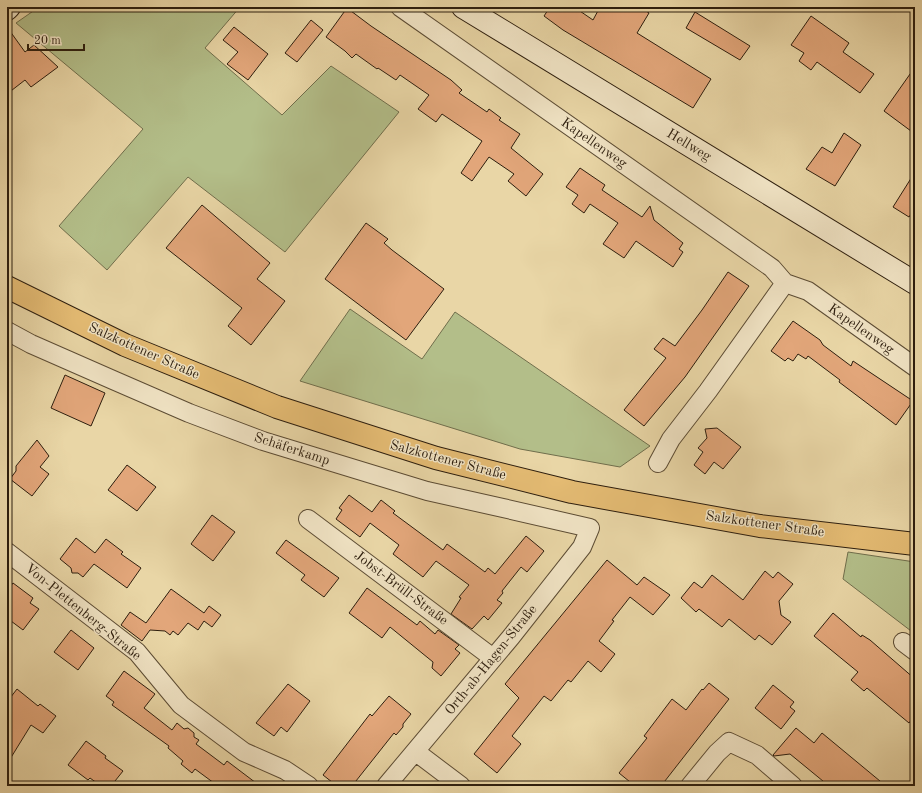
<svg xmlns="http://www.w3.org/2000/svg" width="922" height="793" font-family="'Old Standard TT',serif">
  <rect width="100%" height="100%" fill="#e9d6a6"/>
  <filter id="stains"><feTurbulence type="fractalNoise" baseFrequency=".005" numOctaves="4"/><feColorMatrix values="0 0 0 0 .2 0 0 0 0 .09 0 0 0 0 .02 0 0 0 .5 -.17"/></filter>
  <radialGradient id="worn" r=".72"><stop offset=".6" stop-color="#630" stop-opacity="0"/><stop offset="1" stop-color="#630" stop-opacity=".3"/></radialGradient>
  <path fill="#b3be89" stroke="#706e4c" d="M39 7H240L205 48 282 115 331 66 399 112 285 252 188 177 107 270 59 226 143 129 16 23Z
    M350 309 422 359 455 312 650 446 620 467 520 449 300 381Z
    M848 552 915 562V634L843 579Z"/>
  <path fill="#e2a67a" stroke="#2d1e0e" d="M550 7H574L593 20 600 7H640L649 13 637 33 711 79 693 108 563 30 544 16Z
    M347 8 371 26 451 80 462 90 459 93 487 112 489 109 501 118 499 120 520 134 511 148 543 174 526 196 508 181 514 174 489 157 472 181 461 173 482 141 442 114 436 122 418 109 429 95 400 75 396 80 378 68 377 69 356 54 352 58 345 51 326 37Z
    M695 12 750 46 740 60 686 28Z
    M811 16 849 43 843 52 874 74 860 93 817 62 811 70 799 61 804 53 791 45Z
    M311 20 323 30 297 62 285 53Z
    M7 27 25 52 34 45 58 67 31 87 25 80 7 94Z
    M234 27 268 54 248 80 227 64 238 52 223 40Z
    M915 67V134L884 111Z
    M844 133 861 145 835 186 806 169 822 147 832 153Z
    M580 168 605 185 602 190 642 217 650 206 654 220 683 243 679 249 683 252 673 267 636 241 624 258 603 244 618 223 590 204 584 213 572 204 578 195 566 187Z
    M915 172V208L909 217 893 207Z
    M202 205 270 263 257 279 285 301 251 345 228 326 242 308 166 248Z
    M366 223 388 239 384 243 392 250 444 289 406 340 325 279Z
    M728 272 749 286 685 377 644 426 624 410 666 358 654 349 663 338 675 346 702 310Z
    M793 321 820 340 823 345 851 366 853 361 913 401 896 425 839 382 840 380 808 356 806 359 798 354 793 361 788 358 785 361 771 351Z
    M65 375 105 393 91 426 51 408Z
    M717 428 741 447 723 469 714 462 705 474 694 465 703 452 698 448 707 438 705 429Z
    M37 440 49 456 40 467 49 474 32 496 10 479 16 471V466Z
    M127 465 156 487 137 511 108 490Z
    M349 495 372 512 381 500 395 511 393 513 443 550 447 544 485 572 488 568 495 574 526 536 544 551 527 572 521 567 502 591 503 593 497 600 502 603 488 620 484 616 472 629 451 614 461 598 459 597 469 585 436 561 423 577 393 554 399 545 370 523 360 537 336 519 342 510 339 508Z
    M212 515 235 532 213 561 191 544Z
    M76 538 95 553 106 539 123 552 121 554 141 568 127 588 94 564 83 577 78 573H72L71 568 60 559Z
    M286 540 339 578 324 597 301 580 305 575 276 553Z
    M607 560 637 585 644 577 670 595 653 615 630 597 612 620 614 621 599 641 615 654 601 672 588 661 571 682 568 680 551 701 544 696 512 736 521 744 497 773 474 754 519 698 505 684Z
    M765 571 773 578 778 572 793 584 779 601 781 615 791 622 772 645 759 635 755 640 729 619 722 627 699 609 696 612 681 598 694 582 702 588 712 575 743 600Z
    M13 583 33 598 30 603 39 609 23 630 7 618V591Z
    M367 588 417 625 420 621 435 634 438 630 459 645 455 649 460 653 441 676 432 668 433 662 390 627 382 638 349 613Z
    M171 589 204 613 209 606 221 615 212 627 204 621 198 630 188 623 178 635 173 631 170 635 165 631 150 630 142 641 121 625 130 612 146 623Z
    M833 613 861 637 862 635 870 640 915 679V715L909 723 867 688 864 691 851 680 858 672 814 636Z
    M71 630 94 648 78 670 54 652Z
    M124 671 155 694 144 708 172 730 177 723 184 729 188 728 194 733V737L199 740 196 744 224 765 227 761 260 786H218L195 769 192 773 181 764 183 761 168 748 169 746 112 705 114 702 106 696Z
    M709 683 729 699 661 786H635L619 773 647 738 644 736 672 699 686 710 702 689 703 690Z
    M288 684 310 701 287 732 281 727 274 736 256 723Z
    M773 685 794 702 790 707 795 711 781 729 755 708Z
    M17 689 38 706 40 704 56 716 43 733 31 725 7 764V702Z
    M389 696 411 714 403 724V727L396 735 394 733 352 786H337L323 775 370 714 372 716Z
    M796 728 814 743 822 733 886 786H829L790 754 774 756 773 755Z
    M86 741 106 756 105 758 123 771 111 786H101L90 778 88 780 68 765Z"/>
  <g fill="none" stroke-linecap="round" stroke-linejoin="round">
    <g stroke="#5c4c34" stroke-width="20">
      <path id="street" d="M400 7 772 268 785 283 808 291 915 367
        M7 331 31 344 113 380 189 413 263 441 427 491 503 508 590 528 582 547 511 637 386 786
        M658 463 671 439 708 391 785 283
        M308 519 493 658
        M7 552 137 652 181 705 244 752 285 770 309 786
        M903 642 915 651
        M416 752 461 786
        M690 786 717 753 729 742 757 755 793 786"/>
    </g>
    <g stroke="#2d1e0e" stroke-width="24">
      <path id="secondary" d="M463 7 915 283
        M7 9 9 7"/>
    </g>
    <g stroke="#2d1e0e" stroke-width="24">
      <path id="primary" d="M7 287 125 345 277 407 436 458 572 492 760 526 915 544"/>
    </g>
    <use href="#street" stroke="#f1e4c5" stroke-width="18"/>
    <use href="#secondary" stroke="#f1e4c5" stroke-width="22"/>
    <use href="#primary" stroke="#e4bb73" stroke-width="22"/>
  </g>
  <g text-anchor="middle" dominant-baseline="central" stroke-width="3" stroke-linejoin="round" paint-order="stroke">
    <g font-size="14" fill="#2d1e0e" stroke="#f1e4c5">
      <text transform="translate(594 143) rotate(35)">Kapellenweg</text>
      <text transform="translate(689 145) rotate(31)">Hellweg</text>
      <text transform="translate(861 329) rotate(35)">Kapellenweg</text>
      <text transform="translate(144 351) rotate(24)">Salzkottener Straße</text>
      <text transform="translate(292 449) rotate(18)">Schäferkamp</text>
      <text transform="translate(448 460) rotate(15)">Salzkottener Straße</text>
      <text transform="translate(765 524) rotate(8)">Salzkottener Straße</text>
      <text transform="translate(401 588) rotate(37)">Jobst-Brüll-Straße</text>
      <text transform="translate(83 612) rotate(39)">Von-Plettenberg-Straße</text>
      <text transform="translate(491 660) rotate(-51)">Orth-ab-Hagen-Straße</text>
    </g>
  </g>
  <rect width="922" height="793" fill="none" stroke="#e9d6a6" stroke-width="24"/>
  <rect x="8" y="8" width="906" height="777" fill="none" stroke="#2d1e0e" stroke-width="2"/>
  <rect x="12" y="12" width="898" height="769" fill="none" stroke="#2d1e0e"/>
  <path d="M28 44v6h56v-6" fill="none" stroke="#2d1e0e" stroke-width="2"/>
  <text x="34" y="44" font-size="12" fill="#2d1e0e" stroke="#f1e4c5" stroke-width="3" paint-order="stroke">20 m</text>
  <rect width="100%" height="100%" filter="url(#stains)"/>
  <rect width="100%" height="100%" fill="url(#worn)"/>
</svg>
